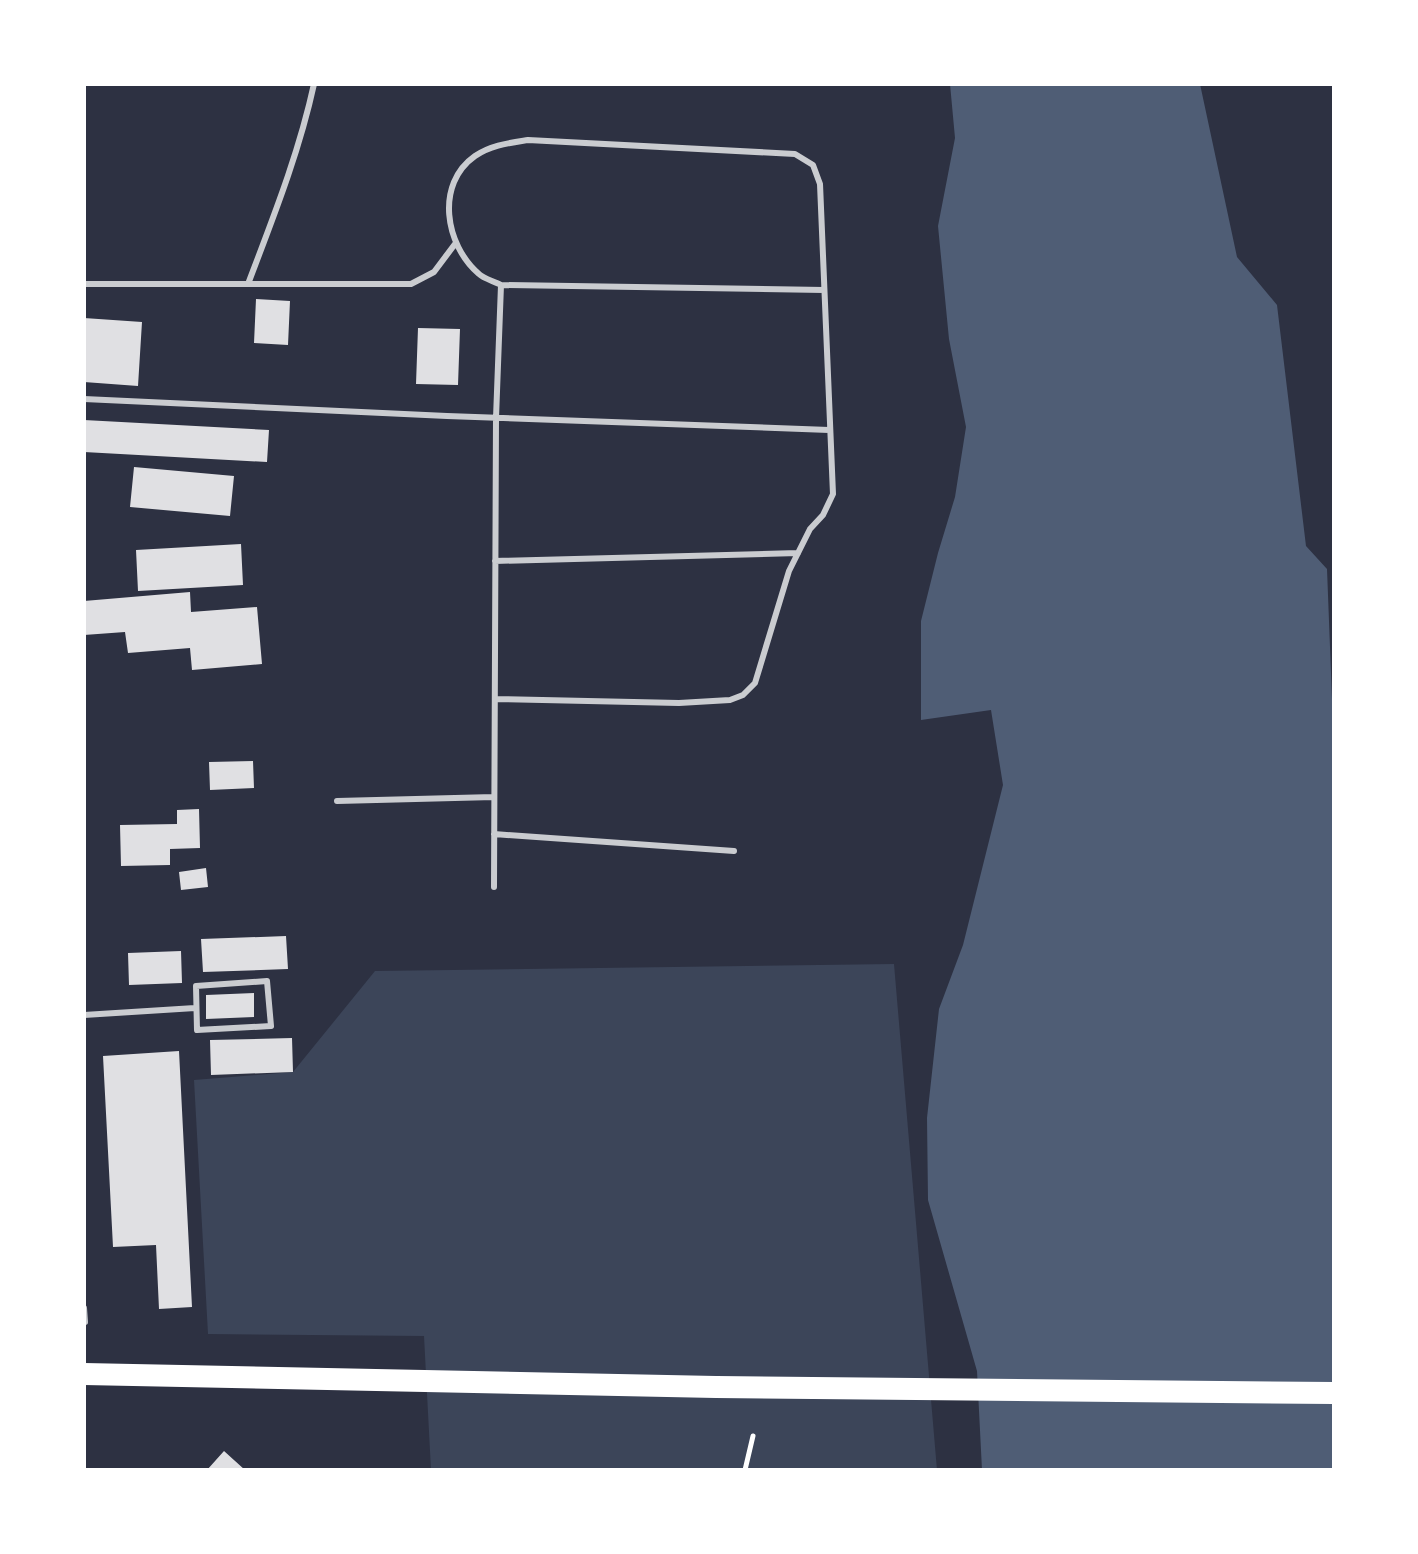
<svg xmlns="http://www.w3.org/2000/svg" width="1418" height="1554" font-family="Rubik,sans-serif">
  <rect width="100%" height="100%" fill="#2d3142"/>
  <path fill="#3c4559" d="M894 964 937 1470H431L424 1336 208 1334 194 1080 293 1072 375 971Z"/>
  <path fill="#4f5d75" d="M950 84H1200L1237 257 1277 305 1306 546 1327 569 1334 751V1470H982L977 1371 928 1200 927 1118 939 1009 963 945 1003 785 991 710 921 720V621L938 553 955 497 966 427 949 339 938 226 955 138Z"/>
  <path fill="#e0e0e3" d="M256 299 290 301 288 345 254 343Z
    M84 318 142 322 138 386 84 382Z
    M418 328 460 329 458 385 416 384Z
    M84 420 269 430 267 462 84 452Z
    M134 467 234 476 230 516 130 507Z
    M241 544 243 585 138 591 136 550Z
    M190 592 191 612 257 607 262 664 192 670 190 648 128 653 125 632 84 635V601Z
    M253 761 254 788 210 790 209 762Z
    M199 809 200 848 170 849V865L121 866 120 825 177 824V810Z
    M206 868 208 887 181 890 179 872Z
    M286 936 288 969 203 972 201 939Z
    M181 951 182 983 129 985 128 953Z
    M254 993V1017L206 1019V995Z
    M292 1038 293 1072 211 1075 210 1040Z
    M179 1051 192 1307 159 1309 156 1245 113 1247 103 1056Z
    M224 1451 245 1470H207Z"/>
  <g fill="none" stroke-linecap="round" stroke-linejoin="round">
    <path stroke="#fff" stroke-width="5" d="M745 1470 753 1436"/>
    <path stroke="#caccd0" stroke-width="6" d="M84 284H411L434 272 455 244
      M248 284C273 218 299 153 314 84
      M84 399 447 416 829 430
      M495 561 798 553
      M495 699 679 703 730 700 743 695 755 683 789 571 810 529 823 515 833 494 820 184 813 165 795 154 528 140C509 143 491 145 475 156 435 184 445 245 479 274 484 279 494 281 501 285L824 290
      M337 801 494 797
      M494 834 734 851
      M494 887 496 418 501 285
      M267 981 271 1026 197 1030 196 986Z
      M84 1015 195 1008
      M84 1308 85 1322"/>
    <path stroke="#fff" stroke-width="22" d="M84 1374 716 1387 1334 1393"/>
  </g>
  <rect width="1418" height="1554" fill="none" stroke="#ffffff" stroke-width="172"/>
</svg>
